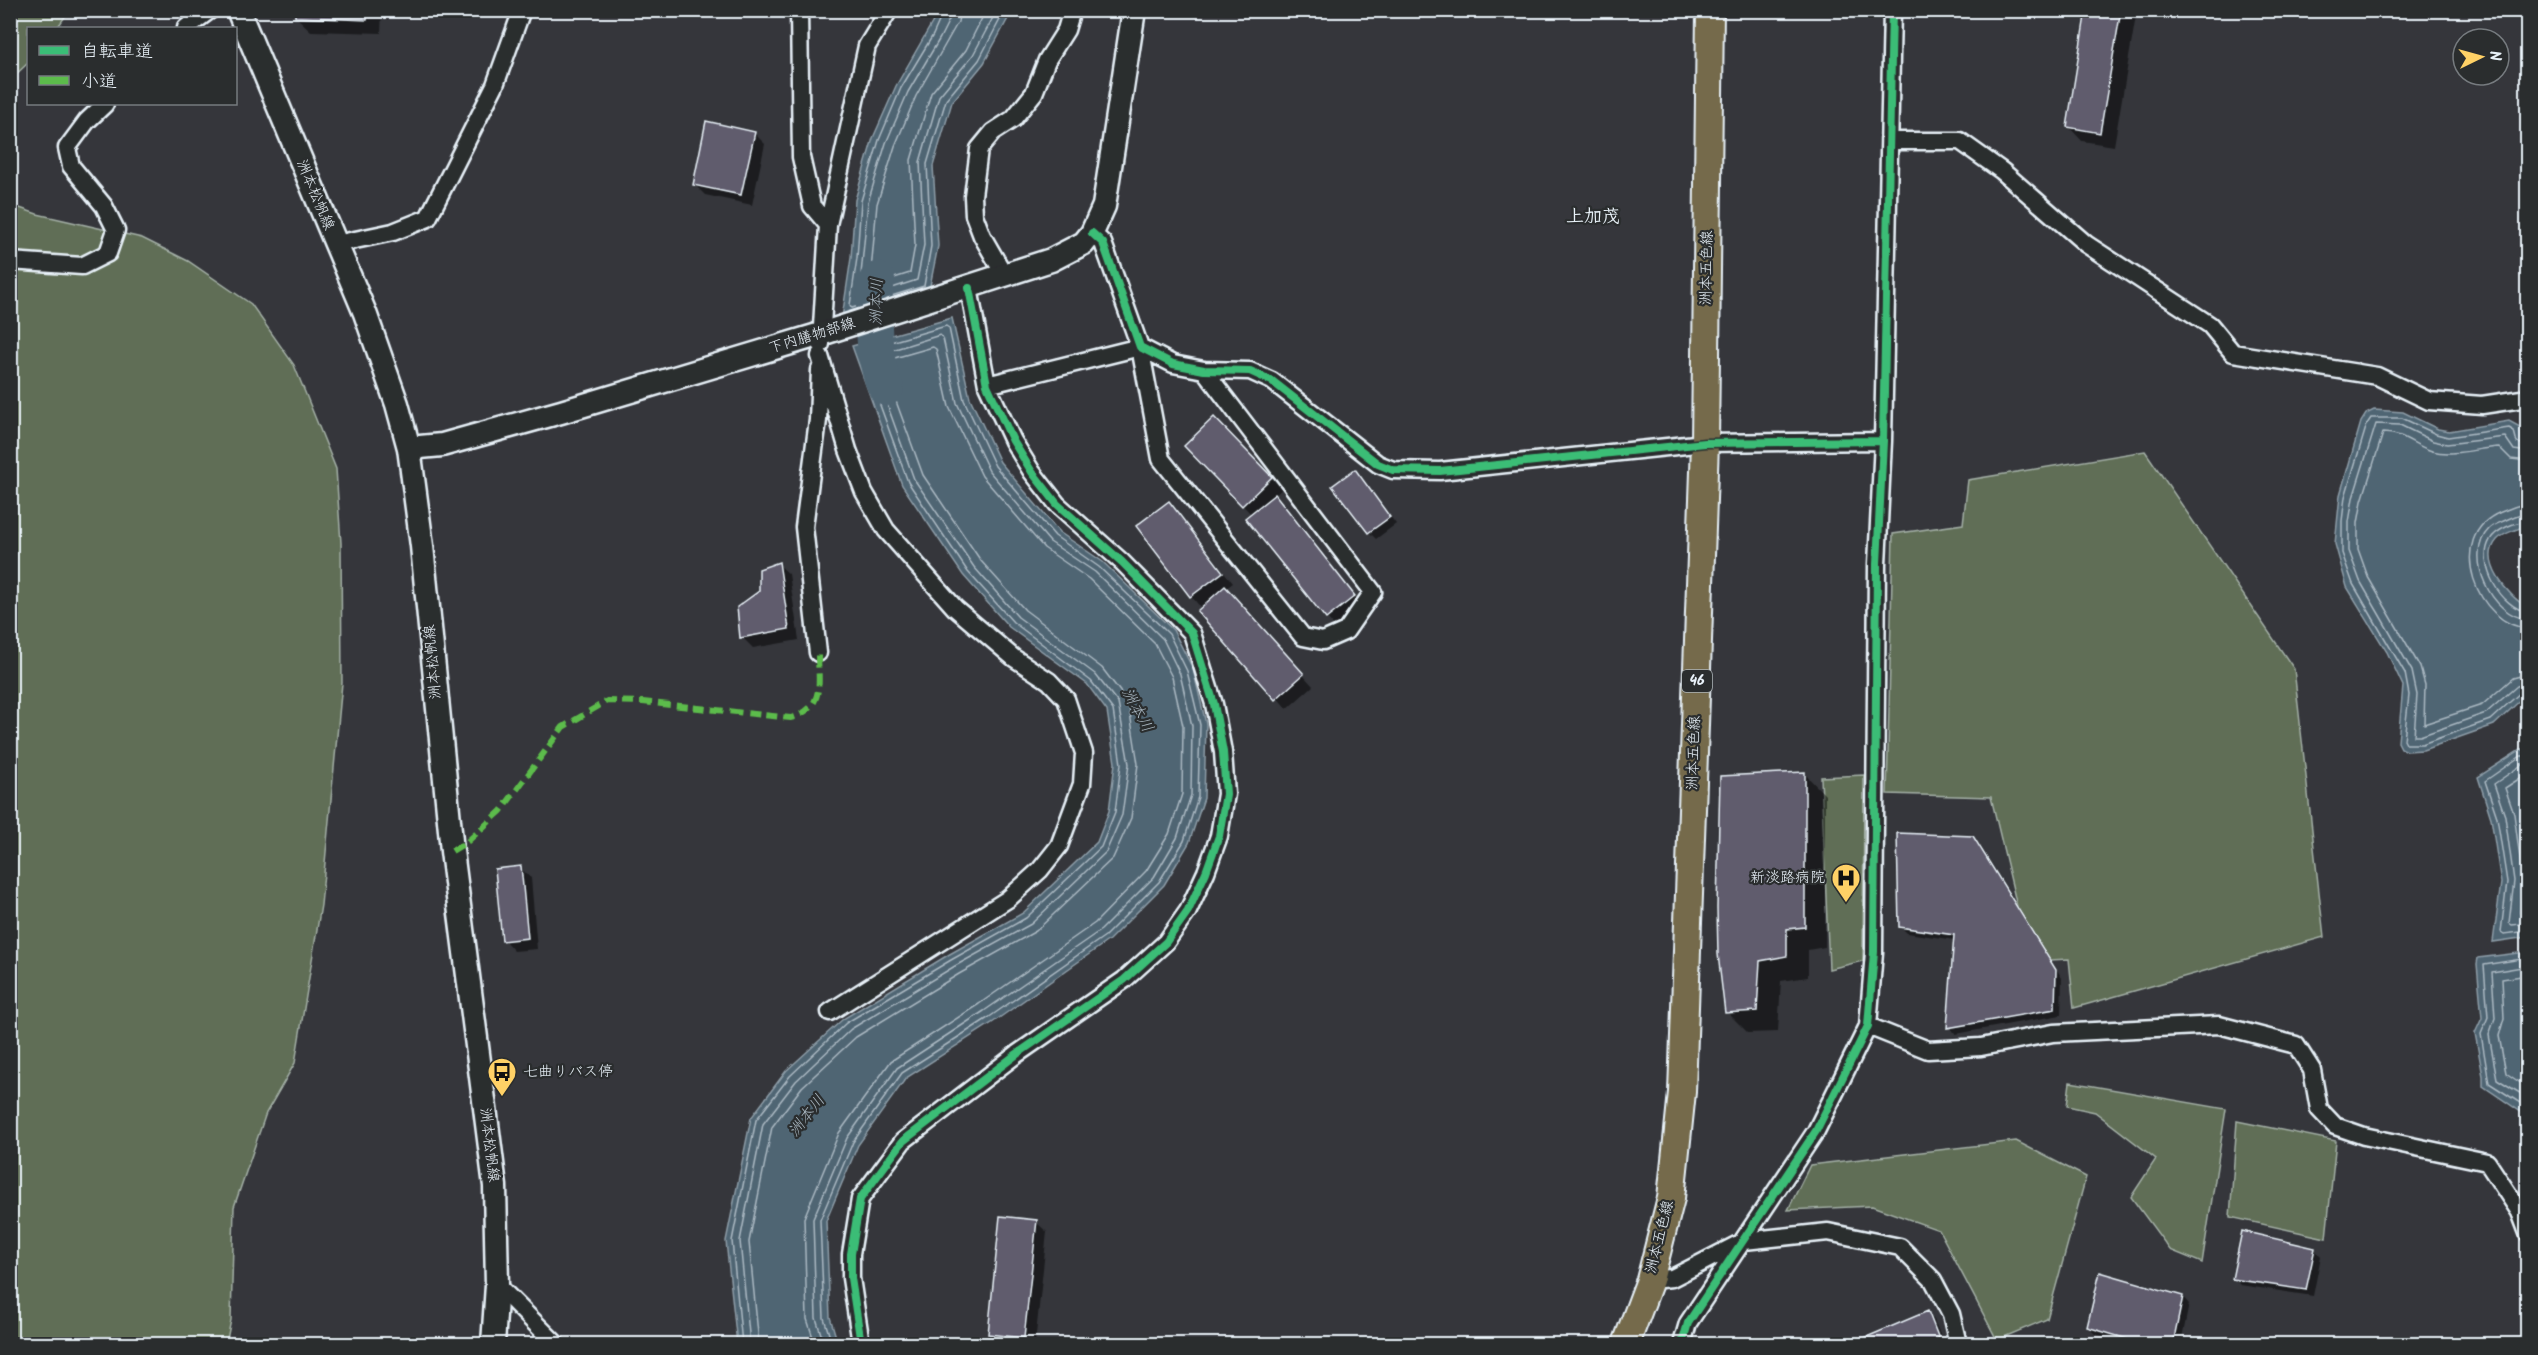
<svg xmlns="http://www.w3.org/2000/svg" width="2538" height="1355" font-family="Kalam,'Klee One',sans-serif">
  <rect width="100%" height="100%" fill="#35363b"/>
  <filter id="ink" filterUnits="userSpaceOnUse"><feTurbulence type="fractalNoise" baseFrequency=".0167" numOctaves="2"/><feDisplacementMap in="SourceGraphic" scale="12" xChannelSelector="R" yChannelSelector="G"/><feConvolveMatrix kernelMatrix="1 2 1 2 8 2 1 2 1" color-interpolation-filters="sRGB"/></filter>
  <g filter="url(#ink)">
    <path fill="#606e56" stroke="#a4b0a7" stroke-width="1.5" d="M11 10 69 11 57 28H28V63L11 79Z
      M11 205 37 214 142 238 188 261 251 304 294 365 336 469 341 543 342 683 321 905 295 1063 266 1113 234 1207 231 1320 226 1344H11Z
      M2145 451 2294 669 2324 937 2074 1008 2069 959 2030 961 1991 797 1887 794 1893 534 1963 524 1968 480Z
      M1864 775 1863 961 1829 969 1821 777Z
      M2070 1082 2226 1109 2202 1263 2170 1250 2131 1197 2156 1159 2095 1112 2067 1106Z
      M2237 1121 2336 1141 2326 1238 2230 1217Z
      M2016 1141 2086 1177 2047 1319 1997 1340 1939 1230 1872 1206 1788 1210 1810 1165Z"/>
    <path fill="#506573" stroke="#8d9da8" stroke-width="1.5" d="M939 11H1012L984 63 952 102 933 166 938 246 929 291 842 318 851 258 855 200 873 138 896 86Z
      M952 318 970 398 1000 462 1059 532 1103 562 1173 630 1193 669 1206 724 1204 798 1189 843 1164 885 1109 940 992 1023 906 1078 858 1145 826 1221 830 1317 838 1344H737L726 1241 751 1118 786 1071 843 1019 948 955 1023 913 1097 842 1109 811 1115 763 1107 711 1087 684 1009 627 963 575 902 485 852 346Z
      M2374 410 2403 412 2438 429 2449 431 2509 421 2520 427 2521 439H2527V525C2518 530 2504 532 2497 540 2478 562 2509 597 2527 607V694L2494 725 2423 750 2407 751 2401 748 2398 742 2403 686 2387 652 2347 587 2335 544 2340 495 2361 422 2366 414Z
      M2520 750H2528L2527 937 2493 942 2501 883 2491 818 2478 777Z
      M2527 952H2528L2527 1116 2483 1086V1076L2475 1033 2482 1018 2477 964 2478 958Z"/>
    <path fill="#0007" d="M296 10H382L381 33 311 31 296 17Z
      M2088 10H2137L2114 146 2082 141 2068 126Z
      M754 133 765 144 752 205 705 195 694 184Z
      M1214 419 1282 489 1274 496 1365 607 1337 629 1327 618 1252 515 1186 446Z
      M1361 478 1396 524 1376 539 1369 532Z
      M1169 503 1233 583 1225 589 1313 686 1287 709 1191 596Z
      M778 564 789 574 799 640 753 648 742 637 761 592Z
      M1804 773 1825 795V947L1808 950V977L1781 981 1778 1032 1748 1033 1727 1012Z
      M1973 838 1980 845 2062 978 2061 1015 1956 1034 1949 1027 1955 940 1907 933 1900 926Z
      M520 868 531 878 537 949 514 951 504 940Z
      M1036 1222 1047 1232 1035 1344H1000L990 1334Z
      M2314 1249 2321 1256 2313 1296 2240 1285 2234 1278Z
      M2183 1297 2189 1304 2181 1344H2131L2095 1334 2088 1327Z
      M1928 1313 1934 1320 1944 1344H1853Z"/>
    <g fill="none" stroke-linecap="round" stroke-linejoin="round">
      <path stroke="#abb9c3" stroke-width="1.5" d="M944 10 933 35 901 88 879 140 861 201 857 258 850 305 852 308 924 286 931 246 927 164 946 100 979 60 1005 10
        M951 10 950 18 940 38 908 92 886 143 868 202 859 295 861 298 917 280 924 245 920 162 939 96 973 55 997 10
        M960 10 958 22 916 96 895 146 877 204 870 282 872 285 910 273 915 245 911 160 931 93 966 50 986 10
        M2528 445 2517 443 2514 431 2509 428 2448 437 2436 434 2402 418H2371L2367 424 2345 497 2342 521V553L2353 584 2405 673 2409 695 2404 740 2406 744H2422L2490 720 2521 692 2528 691
        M2528 452 2514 450 2505 437 2447 444 2433 441 2400 425 2376 424 2353 498 2349 522V551L2360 581 2412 671 2417 695 2414 736H2420L2486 713 2517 686 2528 683
        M2528 461 2511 459 2499 447C2478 448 2453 457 2432 451 2412 445 2405 433 2383 433L2362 501 2358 523V549L2368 577 2420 667 2425 685 2424 724 2482 705 2513 678 2528 674
        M2528 504C2518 504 2510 509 2501 512 2442 536 2478 627 2528 628
        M2528 513C2520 513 2513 517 2506 520 2500 523 2494 524 2489 529 2463 555 2491 617 2528 619
        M2528 521C2516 522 2496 529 2490 540 2476 564 2501 608 2528 612
        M2528 756H2521L2485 781 2497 817 2507 882 2501 932 2504 934 2528 931
        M2528 764H2523L2494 784 2505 816 2514 881 2509 923 2512 925 2528 923
        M2528 773 2505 788 2514 814 2523 880 2520 912 2528 914
        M2528 958 2484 965 2488 1017 2481 1034 2489 1083 2528 1108
        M2528 966 2492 972 2495 1018 2489 1035 2497 1079 2528 1098
        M2528 975 2502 979 2504 1018 2499 1036 2506 1073 2528 1088
        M742 1344 732 1241 756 1120 790 1076 846 1023 951 960 1026 918 1101 847 1115 812 1121 764 1113 710 1091 681 1013 622 968 572 908 482 861 353 863 350 946 326 949 328 964 400 995 466 1055 536 1099 567 1169 634 1187 671 1200 725 1198 797 1184 841 1159 882 1105 936 988 1018 902 1073 853 1142 820 1220 824 1318 832 1344
        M750 1344 740 1241 763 1124 796 1081 851 1029 955 966 1031 924 1106 852 1122 815 1129 764 1118 703 1095 674 1018 617 974 567 914 479 870 357 940 335 943 338 957 403 989 471 1050 542 1095 572 1163 639 1180 674 1192 726 1191 795 1177 838 1154 877 1101 930 984 1011 897 1068 847 1138 813 1219 816 1318 824 1344
        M759 1344 749 1242 772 1127 802 1087 856 1037 959 974 1036 931 1113 858 1131 818 1138 764 1129 707 1125 698 1102 668 1025 610 981 561 923 475 882 363 884 361 933 347 936 349 949 407 982 476 1044 548 1089 579 1155 644 1172 677 1183 726 1182 794 1169 834 1146 871 1095 923 979 1004 891 1061 839 1133 804 1218 807 1319 815 1344"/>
      <path stroke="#506573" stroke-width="36" d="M877 280C871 309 873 362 886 388"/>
    </g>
    <path fill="#615c6d" stroke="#e8f1f8" stroke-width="1.5" d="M295 10H368L367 20 295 17Z
      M2086 10H2121L2100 133 2067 127Z
      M706 121 755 132 741 195 693 185Z
      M1214 417 1272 477 1242 506 1184 446Z
      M1355 469 1390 517 1368 533 1332 486Z
      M1275 494 1355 596 1326 619 1245 518Z
      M1169 501 1223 572 1190 597 1136 526Z
      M779 562 789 629 740 638 737 607 759 591V569Z
      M1225 586 1304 674 1275 700 1197 611Z
      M1805 772V927L1787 929V956L1760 961 1757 1011 1725 1013 1718 954 1717 908 1720 776Z
      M1897 833 1973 836 2056 970 2055 1009 1947 1028 1954 935 1899 927Z
      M521 866 528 938 502 941 495 869Z
      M1000 1216 1037 1220 1024 1338 988 1334Z
      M2242 1231 2315 1248 2306 1290 2232 1279Z
      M2100 1272 2183 1296 2173 1344H2144L2087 1327Z
      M1928 1311 1941 1344H1850Z"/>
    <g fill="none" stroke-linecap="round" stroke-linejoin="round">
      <g stroke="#e8f1f8" stroke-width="21">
        <path id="minor" d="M799 10 801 157 812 206 828 225 821 344
          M186 28 210 10
          M1891 141H1960L2002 171 2086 244 2210 325 2233 353 2377 376 2429 401 2482 405 2528 398
          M828 225 867 46 889 10
          M1092 233 1103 243 1140 347 1173 364 1204 370 1250 371 1272 381 1378 464 1393 470 1440 471 1705 443 1883 441
          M336 244 393 232 428 218 495 85 522 10
          M10 261 82 266 108 253 116 230 104 206 71 166 67 148 87 121 105 104
          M1005 276 982 236 974 215 973 196 979 149 993 132 1013 119 1034 93 1047 60 1066 30 1072 10
          M820 356 848 450 864 492 886 530 955 608 1014 658 1049 681 1066 699 1084 753 1082 784 1059 846 1040 870 1008 899 830 1012
          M987 385 1140 347 1161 459 1303 637 1323 641 1346 631 1373 592 1204 370
          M818 653 804 527 818 420 820 370
          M1868 1026 1928 1050 1981 1047 2053 1033 2219 1025 2296 1045 2312 1070 2319 1109 2335 1126 2364 1136 2487 1162 2520 1212 2528 1233
          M1650 1280 1672 1278 1744 1241 1828 1232 1900 1247 1933 1280 1951 1314 1958 1344
          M497 1285 556 1344
          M861 1344 851 1278V1254L860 1199 903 1141 1017 1054 1124 980 1166 942 1188 911 1206 872 1219 836 1226 794 1223 752 1214 704 1192 633 1122 562 1057 504 1032 472 1013 441 987 385 969 288
          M1682 1344 1688 1323 1816 1131 1868 1026 1874 952 1877 564 1883 441 1892 10"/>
      </g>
      <g stroke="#e8f1f8" stroke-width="27">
        <path id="secondary" d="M238 10 365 313 397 404 409 448 422 546 452 851 495 1186 497 1285 493 1344
          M409 448 442 445 561 412 821 334 1051 260 1084 243 1092 233 1104 206 1134 10"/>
      </g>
      <g stroke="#e8f1f8" stroke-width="30">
        <path id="primary" d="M1626 1344 1650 1280 1671 1198 1682 1092 1705 443 1710 10"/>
      </g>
      <use href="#minor" stroke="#2a2d2e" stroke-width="16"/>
      <use href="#secondary" stroke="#2a2d2e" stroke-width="22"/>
      <use href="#primary" stroke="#746b4b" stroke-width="26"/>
      <path stroke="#5cbc4b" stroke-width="6" stroke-dasharray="12 6" stroke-linecap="butt" d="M452 851 468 841 501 811 563 727 607 701 643 702 791 718C826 707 818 683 818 653"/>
      <g stroke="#2a2d2e" stroke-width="11">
        <path id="cycleway" d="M1092 233 1103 243 1140 347 1173 364 1204 370 1250 371 1272 381 1378 464 1393 470 1440 471 1705 443 1883 441
          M861 1344 851 1278V1254L860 1199 903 1141 1017 1054 1124 980 1166 942 1188 911 1206 872 1219 836 1226 794 1223 752 1214 704 1192 633 1122 562 1057 504 1032 472 1013 441 987 385 969 288
          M1682 1344 1688 1323 1816 1131 1868 1026 1874 952 1877 564 1883 441 1892 10"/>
      </g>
      <use href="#cycleway" stroke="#3abd76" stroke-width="8"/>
    </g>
  </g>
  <defs>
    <g id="hospital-pin" transform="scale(1.5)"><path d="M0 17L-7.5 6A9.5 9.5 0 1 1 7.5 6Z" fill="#ffd166" stroke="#2a2d2e"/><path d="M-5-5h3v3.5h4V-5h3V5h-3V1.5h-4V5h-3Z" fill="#111"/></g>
    <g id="bus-pin" transform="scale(1.5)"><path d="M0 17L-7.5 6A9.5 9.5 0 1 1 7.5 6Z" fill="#ffd166" stroke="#2a2d2e"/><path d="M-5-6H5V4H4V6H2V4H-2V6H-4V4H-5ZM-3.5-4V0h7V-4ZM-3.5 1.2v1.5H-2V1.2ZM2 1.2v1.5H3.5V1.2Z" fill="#111"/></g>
  </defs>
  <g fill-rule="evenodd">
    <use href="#hospital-pin" x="1846" y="878"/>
    <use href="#bus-pin" x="502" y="1072"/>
  </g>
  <g text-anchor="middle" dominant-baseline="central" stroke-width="4.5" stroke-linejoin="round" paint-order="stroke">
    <rect fill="#2a2d2e" stroke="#afb6bb" stroke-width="1.5" x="1682" y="670" width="30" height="22" rx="4.5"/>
    <g font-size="14" font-weight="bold" fill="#e8f1f8">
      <text x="1697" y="681">46</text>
    </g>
    <g font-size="15" fill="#e8f1f8" stroke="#2a2d2e">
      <text transform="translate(315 195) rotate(67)">洲本松帆線</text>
      <text transform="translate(1707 268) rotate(-89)">洲本五色線</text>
      <text transform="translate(812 336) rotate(-17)">下内膳物部線</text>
      <text transform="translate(433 662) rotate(-95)">洲本松帆線</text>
      <text transform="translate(1694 753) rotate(-88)">洲本五色線</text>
      <text transform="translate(489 1145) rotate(83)">洲本松帆線</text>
      <text transform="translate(1660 1237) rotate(-76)">洲本五色線</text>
    </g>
    <g font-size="15" fill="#e8f1f8" stroke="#2a2d2e" text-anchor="end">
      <text x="1825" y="878">新淡路病院</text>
      <text x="523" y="1072" text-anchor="start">七曲りバス停</text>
    </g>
    <g font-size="16" font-style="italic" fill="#abb9c3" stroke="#2a2d2e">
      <text transform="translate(877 302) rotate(-89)">洲本川</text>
      <text transform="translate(1137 710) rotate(61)">洲本川</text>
      <text transform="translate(807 1116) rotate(-52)">洲本川</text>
    </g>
    <g font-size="18" font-weight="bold" fill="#e8f1f8" stroke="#2a2d2e">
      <text x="1593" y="217">上加茂</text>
    </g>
  </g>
  <rect width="2538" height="1355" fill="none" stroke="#2a2d2e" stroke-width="36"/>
  <rect x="18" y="18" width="2502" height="1319" fill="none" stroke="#e8f1f8" stroke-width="2" filter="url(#ink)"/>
  <rect x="27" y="27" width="210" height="78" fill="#2a2d2e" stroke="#767b7f" stroke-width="1.5"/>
  <rect x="39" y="46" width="30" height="9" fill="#3abd76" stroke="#767b7f" stroke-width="1.5"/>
  <text x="81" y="57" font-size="18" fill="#e8f1f8">自転車道</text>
  <rect x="39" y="76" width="30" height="9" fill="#5cbc4b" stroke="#767b7f" stroke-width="1.5"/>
  <text x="81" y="87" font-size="18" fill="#e8f1f8">小道</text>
  <g transform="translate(2481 57) rotate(85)"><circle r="28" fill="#2a2d2e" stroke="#767b7f" stroke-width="1.5"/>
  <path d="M0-4.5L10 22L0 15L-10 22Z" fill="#ffd166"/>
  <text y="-9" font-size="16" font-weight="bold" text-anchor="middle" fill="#e8f1f8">N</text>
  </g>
</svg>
